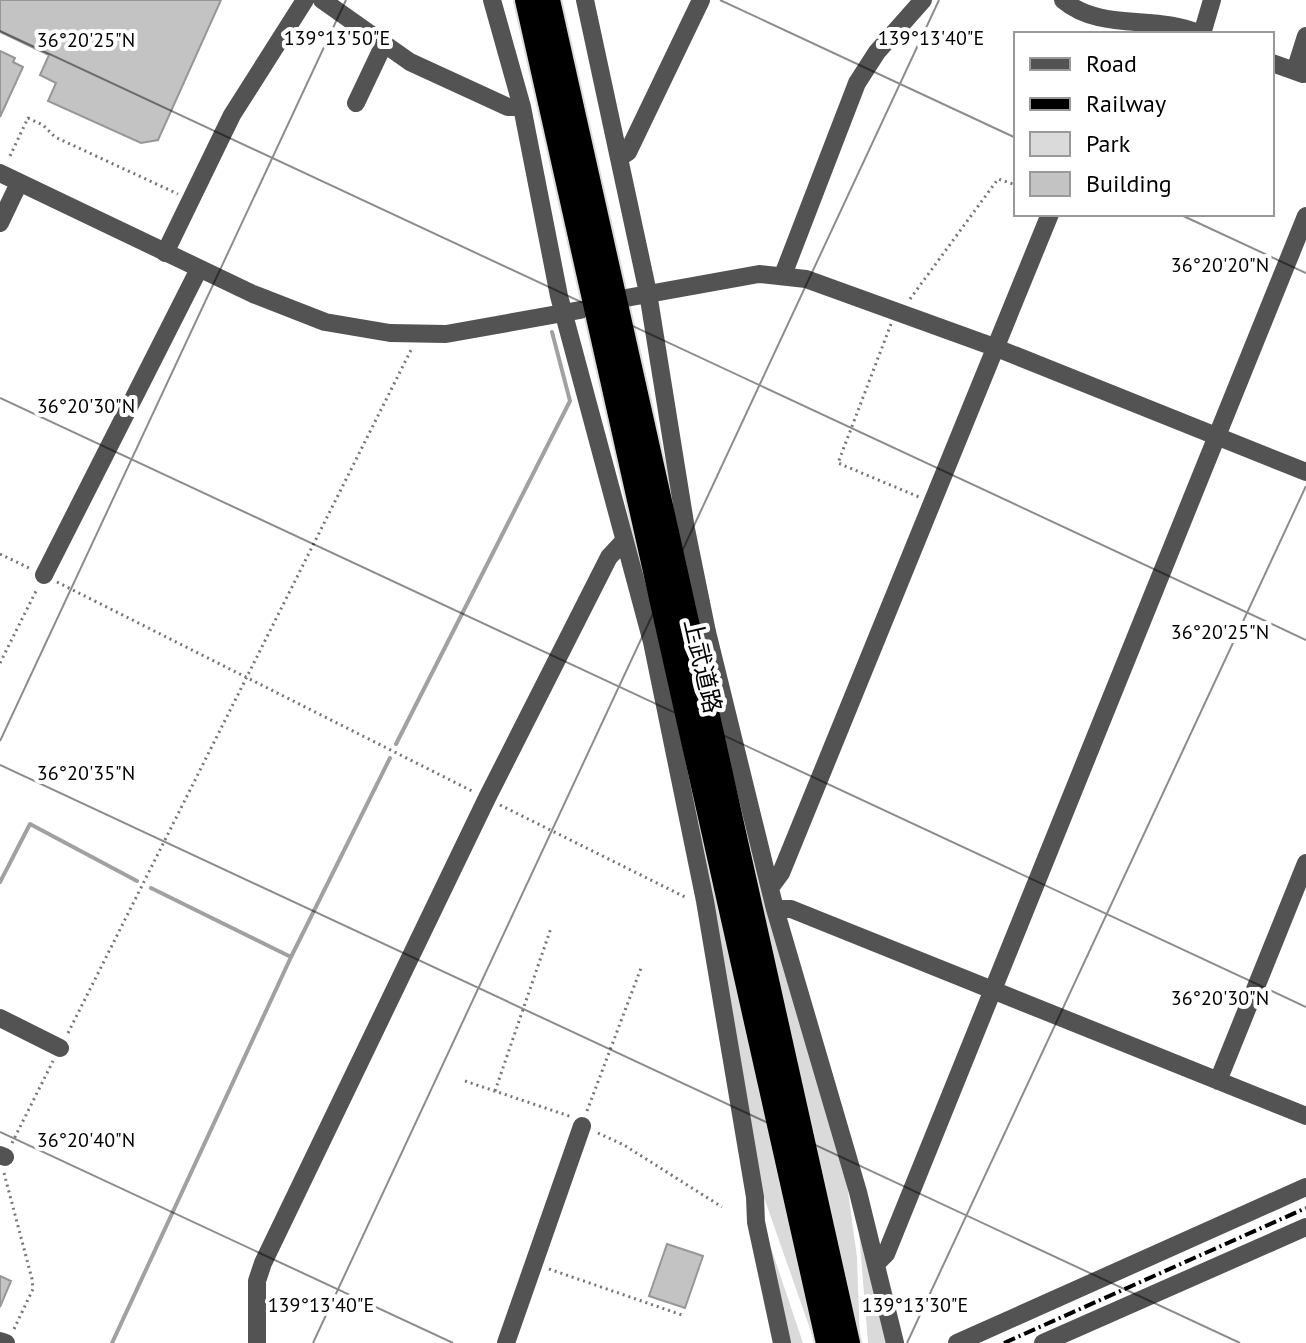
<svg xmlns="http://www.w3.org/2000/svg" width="1306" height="1343" font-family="'PT Sans','Noto Sans JP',sans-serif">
  <rect width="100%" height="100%" fill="#fff"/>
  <path fill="#dadada" d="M681 734 815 1343 761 1189Z
    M725 743 847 1184 857 1257 860 1343Z
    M762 1221 803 1343H791Z
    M859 1232 890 1343H868Z"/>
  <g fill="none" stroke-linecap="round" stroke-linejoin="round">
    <path stroke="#a1a1a1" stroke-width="4" d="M396 744 570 401 552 332
      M0 882 30 824 137 881
      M151 888 291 957
      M112 1343 291 957 390 758"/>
  </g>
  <path fill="#c3c3c3" stroke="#979797" stroke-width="2" d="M0 0H221L158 140 141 143 48 101 56 83 40 75 49 55 0 32Z
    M0 51 15 58 13 62 23 67 0 117Z
    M667 1244 703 1256 685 1308 649 1296Z
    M0 1276 11 1281 0 1307Z"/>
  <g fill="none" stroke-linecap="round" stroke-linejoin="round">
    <g stroke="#dbdbdb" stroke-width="28">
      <path id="highway" d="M527 0 828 1343
        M548 0 848 1343"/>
    </g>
    <path stroke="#757575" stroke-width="3" stroke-dasharray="2 4" stroke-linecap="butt" d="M10 156 28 118 43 125 55 137 178 194
      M910 299 998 179 1016 185
      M891 324 838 463 919 497
      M0 554 29 568
      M57 582 472 791
      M0 663 37 589
      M500 805 687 898
      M68 1033 411 350
      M465 1081 572 1117
      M495 1091 551 928
      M587 1111 641 968
      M598 1133 624 1145 722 1207
      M12 1143 53 1061
      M4 1173 32 1279 33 1289 14 1329
      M549 1269 682 1315"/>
    <path stroke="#535353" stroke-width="18" d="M322 0 410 62 508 107H522
      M492 0 522 107 559 296 652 642 705 901 755 1197 756 1222 782 1343
      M585 0 648 293 686 529 707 632 775 909 858 1192 895 1343
      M1063 0C1101 32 1156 14 1200 34
      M1202 34 1212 0
      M1272 63 1303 74
      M1295 71 1306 36
      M356 103 384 44
      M619 158 628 152 701 0
      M0 173 253 294 325 322 390 333 446 334 580 310
      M0 223 19 183
      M165 253 232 115 305 0
      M783 275 857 83 877 52 923 0
      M626 298 759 274 806 279 994 347 1306 472
      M44 575 199 269
      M770 888 781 873 1050 214
      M775 909H791L1306 1116
      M0 1018 60 1048
      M1218 1081 1306 863
      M0 1155 5 1157
      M877 1263 886 1254 1306 216
      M0 1341 6 1343
      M257 1343V1281L263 1263 487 798 609 557 624 541
      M506 1343 582 1126
      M957 1343 1306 1187
      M1043 1343 1306 1227"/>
    <use href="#highway" stroke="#000" stroke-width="24"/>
    <path stroke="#000" stroke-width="4" stroke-dasharray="12 4 2 4" stroke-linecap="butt" d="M1004 1343 1306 1208"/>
  </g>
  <path fill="none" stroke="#000" stroke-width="2" stroke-opacity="0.45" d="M720 0 1016 138M0 31 1306 640M1179 214 1306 273M0 398 1306 1007M0 741 346 0M0 765 1240 1343M0 1132 453 1343M313 1343 939 0M907 1343 1306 486"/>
  <g text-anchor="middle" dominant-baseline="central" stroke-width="8" stroke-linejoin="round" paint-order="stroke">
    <g font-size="24" fill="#000" stroke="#fff">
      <text transform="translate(703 666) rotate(77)">上武道路</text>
    </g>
  </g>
  <g font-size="20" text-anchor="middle" fill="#000" stroke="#fff" stroke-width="8" stroke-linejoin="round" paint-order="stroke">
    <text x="337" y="45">139°13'50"E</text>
    <text x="931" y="45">139°13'40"E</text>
    <text x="86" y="47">36°20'25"N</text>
    <text x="1220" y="272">36°20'20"N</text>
    <text x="86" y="413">36°20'30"N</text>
    <text x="1220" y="639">36°20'25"N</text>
    <text x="86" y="780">36°20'35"N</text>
    <text x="1220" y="1005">36°20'30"N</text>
    <text x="86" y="1147">36°20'40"N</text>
    <text x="321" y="1312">139°13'40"E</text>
    <text x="915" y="1312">139°13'30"E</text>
  </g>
  <rect x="1014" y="32" width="260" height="184" fill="#ffffff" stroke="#999999" stroke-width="2"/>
  <rect x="1030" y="58" width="40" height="12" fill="#535353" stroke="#999999" stroke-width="2"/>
  <text x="1086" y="72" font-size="24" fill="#000000">Road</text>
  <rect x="1030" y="98" width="40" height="12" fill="#000000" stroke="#999999" stroke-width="2"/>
  <text x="1086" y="112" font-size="24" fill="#000000">Railway</text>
  <rect x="1030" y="132" width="40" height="24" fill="#dadada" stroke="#999999" stroke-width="2"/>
  <text x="1086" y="152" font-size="24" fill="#000000">Park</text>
  <rect x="1030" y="172" width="40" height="24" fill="#c3c3c3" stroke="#999999" stroke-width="2"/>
  <text x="1086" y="192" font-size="24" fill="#000000">Building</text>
</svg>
